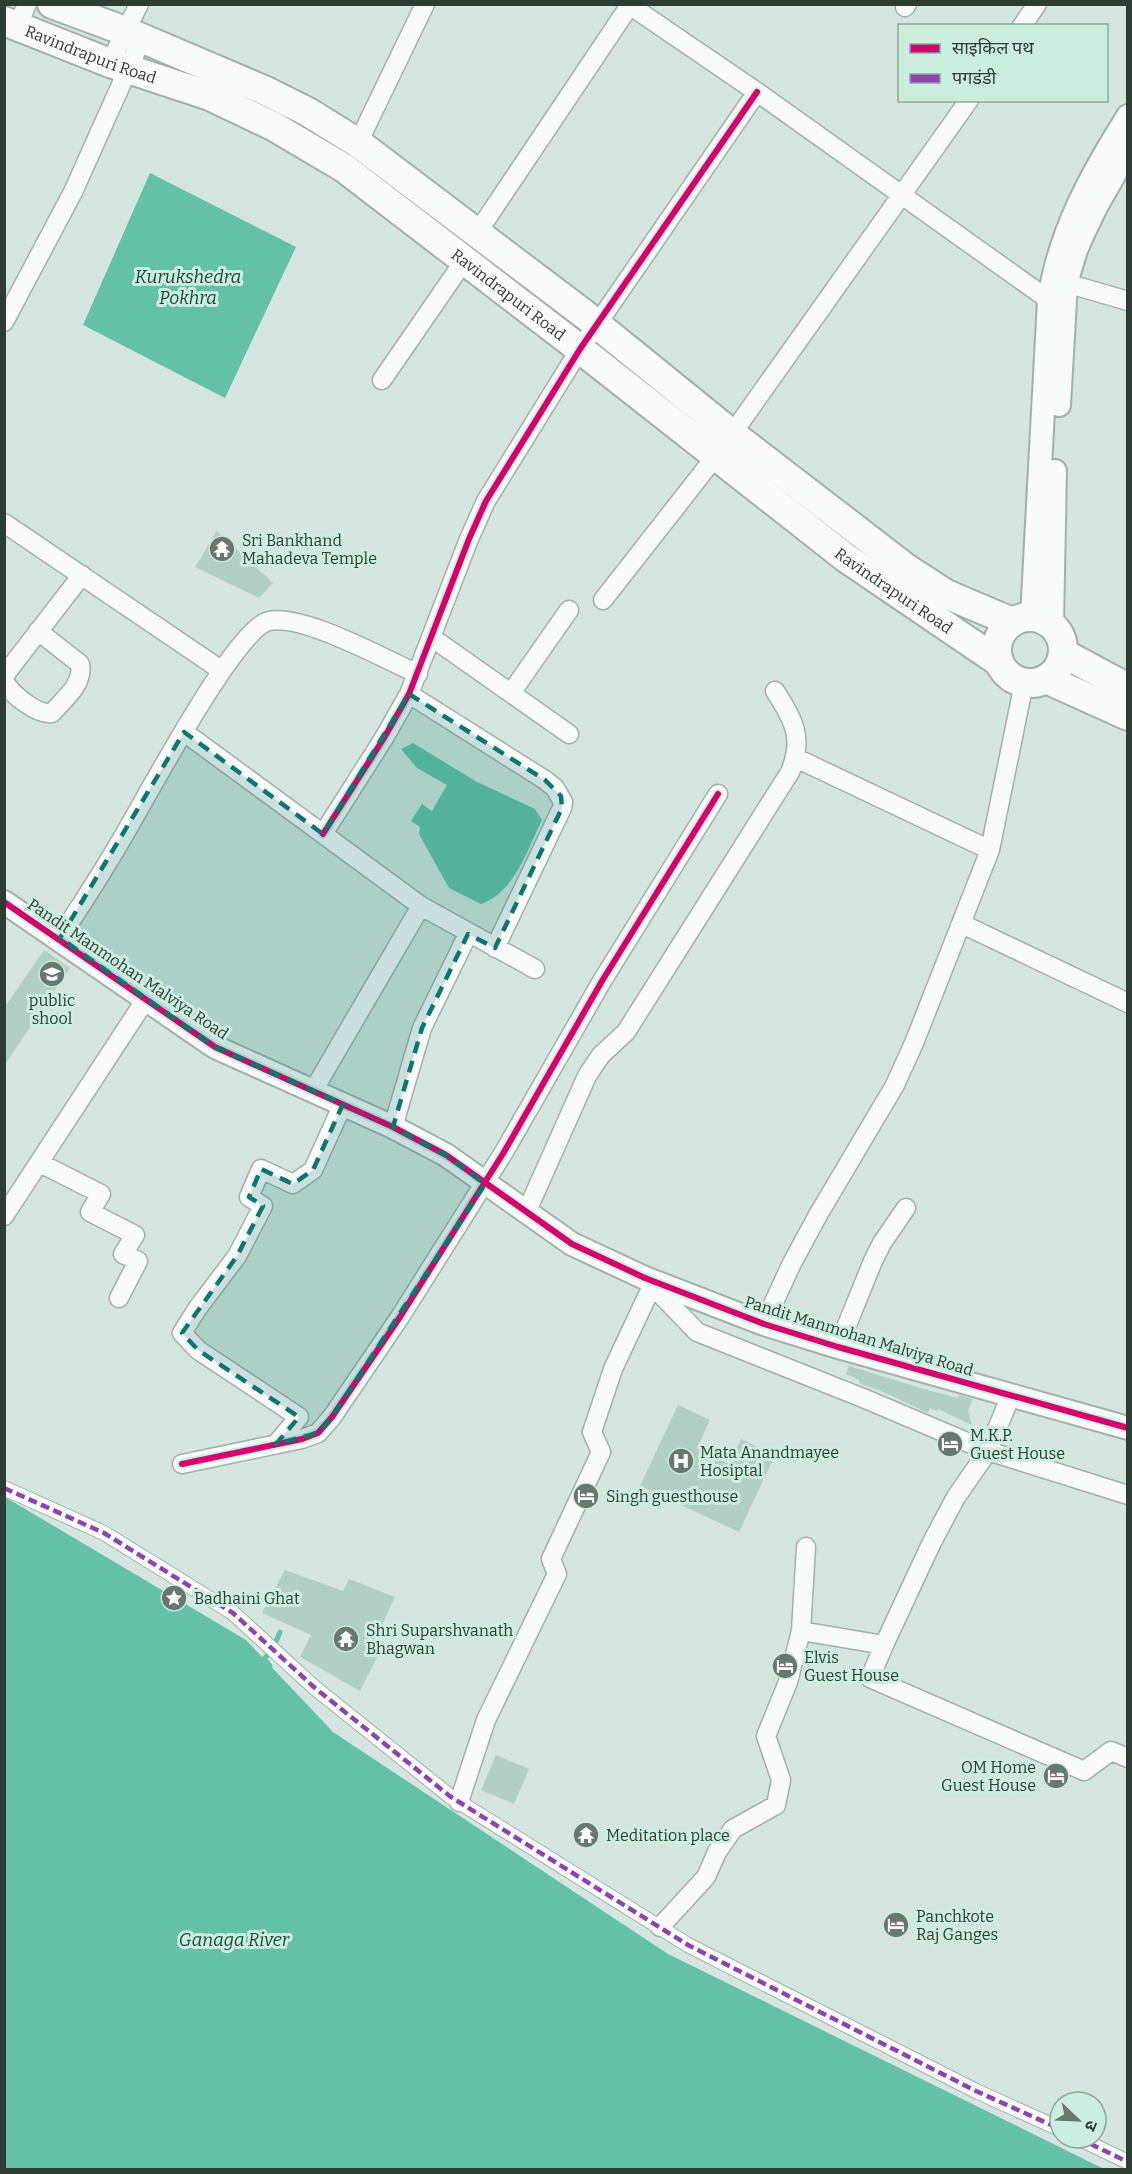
<svg xmlns="http://www.w3.org/2000/svg" width="1132" height="2174" font-family="Bitter,'Noto Sans Devanagari',serif">
  <rect width="100%" height="100%" fill="#d4e6df"/>
  <path fill="#63c2a5" d="M150 173 296 247 225 398 83 325Z
    M413 743 477 782 535 809 542 820C527 850 515 892 481 904L449 888 419 834 420 827 411 821 422 804 432 811 447 785 417 768 401 749Z
    M5 1497 246 1640 333 1732 668 1954 1104 2169H5Z"/>
  <g fill="none" stroke-linecap="round" stroke-linejoin="round">
    <path stroke="#63c2a5" stroke-width="5" d="M267 1671 270 1666 264 1659 273 1649 280 1632"/>
  </g>
  <path fill="#b1cfc5" d="M217 531 273 583 259 598 195 567Z
    M44 950 70 968 4 1066V1008Z
    M849 1366 924 1389 958 1398 959 1395 973 1399 968 1411 972 1425 938 1409 937 1411 930 1408 928 1413 879 1390 860 1384 859 1380 846 1374Z
    M678 1405 710 1420 697 1448 729 1464 741 1439 775 1455 739 1532 640 1486Z
    M285 1570 343 1591 349 1579 395 1597 373 1644 382 1648 360 1691 300 1657 311 1635 262 1613Z
    M496 1755 529 1769 514 1804 481 1790Z"/>
  <g fill="none" stroke-linecap="round" stroke-linejoin="round">
    <g stroke="#a1b0aa" stroke-width="16">
      <path id="pedestrian" d="M4 1488 104 1533 233 1613 315 1688 451 1797 688 1945 976 2091 1060 2129
        M1078 2138 1128 2162"/>
    </g>
    <g stroke="#a1b0aa" stroke-width="21">
      <path id="minor" d="M628 4 757 92 1049 300
        M905 7 907 4
        M18 26 27 4
        M1022 26 1037 4
        M110 63 139 4
        M358 143 425 4
        M477 233 630 5
        M1066 283 1128 301
        M4 322 73 192 142 38
        M382 380 464 261
        M732 434 969 100
        M4 523 221 670
        M603 600 715 457
        M431 637 569 734
        M4 679 7 672 82 575
        M4 680C10 694 37 715 52 713 64 699 84 684 80 664L38 631
        M511 693 569 610
        M409 694 545 780 555 788 563 802 562 808 495 948
        M184 732 421 906 535 969
        M796 758 990 850
        M323 834 384 738 409 694 469 539 486 501 580 349 757 92
        M962 924 1128 1003
        M60 938C80 906 101 875 120 842 142 806 235 628 269 621 304 614 384 659 418 674
        M313 1091 421 906
        M393 1127 422 1028 468 934
        M40 1163 101 1194 90 1212 135 1235 123 1254 138 1261 119 1298
        M526 1213 587 1076 601 1055 626 1032 790 772C804 739 794 720 775 691
        M4 1216 146 999
        M646 1279 697 1332 863 1398 988 1451 1128 1495
        M764 1324 791 1265 818 1215 895 1085 914 1043 990 850 1024 683
        M838 1347 873 1261 882 1243 906 1208
        M276 1444 299 1417 198 1350 182 1333 197 1309 237 1256 263 1206 249 1197 261 1169 293 1184 313 1170 343 1104
        M182 1464 302 1439 318 1433 332 1417 400 1317 504 1152 602 981 718 794
        M801 1631 806 1547
        M884 1645 870 1678 1084 1771 1111 1751 1128 1758
        M459 1802 486 1720 557 1574 551 1559 601 1452 592 1432 613 1369 652 1286
        M660 1927 706 1877 717 1852 733 1829 776 1805 781 1780 766 1736 788 1682 801 1631 884 1645 932 1542 956 1497 988 1451 1011 1395"/>
    </g>
    <g stroke="#a1b0aa" stroke-width="26">
      <path id="tertiary" d="M1059 405 1066 283 1076 250 1084 232 1097 205 1128 151
        M1032 617 1049 300C1059 232 1092 173 1128 116
        M1052 625 1055 471
        M4 902 215 1047 393 1127 446 1155 572 1244 645 1278 764 1324 838 1347 1128 1428"/>
    </g>
    <g stroke="#a1b0aa" stroke-width="32">
      <g id="primary">
        <path d="M52 4 125 31 266 91 308 112 358 143 584 314 732 434 906 568 946 594 1012 622"/>
        <path id="s1" d="M4 21 110 63 210 96 273 126 344 168 580 349 846 558 999 662"/>
        <circle cx="1030" cy="650" r="33"/>
        <path d="M1063 653 1128 688"/>
        <path d="M1046 679 1128 716"/>
      </g>
    </g>
    <use href="#pedestrian" stroke="#f9fbfa" stroke-width="14"/>
    <use href="#minor" stroke="#f9fbfa" stroke-width="18"/>
    <use href="#tertiary" stroke="#f9fbfa" stroke-width="22"/>
    <use href="#primary" stroke="#f9fbfa" stroke-width="28"/>
    <path stroke="#8e44ad" stroke-width="4.5" stroke-dasharray="9 4.5" stroke-linecap="butt" d="M4 1488 104 1533 233 1613 315 1688 451 1797 688 1945 976 2091 1060 2129
      M1078 2138 1128 2162"/>
    <g stroke="#cceee0" stroke-width="10">
      <path id="cycleway" d="M323 834 384 738 409 694 469 539 486 501 580 349 757 92
        M4 902 215 1047 393 1127 446 1155 572 1244 645 1278 764 1324 838 1347 1128 1428
        M182 1464 302 1439 318 1433 332 1417 400 1317 504 1152 602 981 718 794"/>
    </g>
    <use href="#cycleway" stroke="#d6006c" stroke-width="6"/>
  </g>
  <path fill="#0f766e" fill-opacity="0.2" stroke="#0f766e" stroke-width="4.5" stroke-dasharray="12 8" stroke-linejoin="round" d="M409 694 545 780 561 796 562 808 495 948 468 934 422 1028 393 1127 446 1155 485 1184 332 1417 318 1433 276 1444 299 1417 198 1350 182 1333 237 1256 263 1206 249 1197 261 1169 293 1184 313 1170 343 1104 215 1047 60 938 184 732 323 834Z"/>
  <defs>
    <g id="temple-disc" transform="scale(1.35)"><circle r="9.5" fill="#687871" stroke="#cceee0"/><path d="M0-6L5-2H3V0L6.5 2.5H4V6H1.5V3h-3V6H-4V2.5H-6.5L-3 0V-2H-5Z" fill="#fff"/></g>
    <g id="school-disc" transform="scale(1.35)"><circle r="9.5" fill="#687871" stroke="#cceee0"/><path d="M0-5L7-2L0 1L-7-2ZM-4 1L0 2.5L4 1V4Q0 6-4 4Z" fill="#fff"/></g>
    <g id="hotel-disc" transform="scale(1.35)"><circle r="9.5" fill="#687871" stroke="#cceee0"/><path d="M-6-4.5h1.5V1H6V5H4.5V3h-9V5H-6ZM-4 0a1.8 1.8 0 1 1 3.6 0ZM.5 0V-2.5h3Q6-2.5 6 0Z" fill="#fff"/></g>
    <g id="hospital-disc" transform="scale(1.35)"><circle r="9.5" fill="#687871" stroke="#cceee0"/><path d="M-5-5h3v3.5h4V-5h3V5h-3V1.5h-4V5h-3Z" fill="#fff"/></g>
    <g id="sight-disc" transform="scale(1.35)"><circle r="9.5" fill="#687871" stroke="#cceee0"/><path d="M0-6L1.8-2.2L6-1.7L2.9 1.2L3.7 5.4L0 3.3L-3.7 5.4L-2.9 1.2L-6-1.7L-1.8-2.2Z" fill="#fff"/></g>
  </defs>
  <g fill-rule="evenodd">
    <use href="#temple-disc" x="222" y="549"/>
    <use href="#school-disc" x="52" y="974"/>
    <use href="#hotel-disc" x="950" y="1444"/>
    <use href="#hospital-disc" x="681" y="1461"/>
    <use href="#hotel-disc" x="586" y="1496"/>
    <use href="#sight-disc" x="174" y="1598"/>
    <use href="#temple-disc" x="346" y="1639"/>
    <use href="#hotel-disc" x="785" y="1666"/>
    <use href="#hotel-disc" x="1056" y="1776"/>
    <use href="#temple-disc" x="586" y="1835"/>
    <use href="#hotel-disc" x="896" y="1925"/>
  </g>
  <g text-anchor="middle" dominant-baseline="central" stroke-width="6" stroke-linejoin="round" paint-order="stroke">
    <g font-size="16" fill="#2e3c36" stroke="#cceee0">
      <text stroke="none"><textPath href="#s1" startOffset="93">Ravindrapuri Road</textPath></text>
      <text stroke="none"><textPath href="#s1" startOffset="579">Ravindrapuri Road</textPath></text>
      <text stroke="none"><textPath href="#s1" startOffset="1065">Ravindrapuri Road</textPath></text>
      <text transform="translate(128 969) rotate(34)">Pandit Manmohan Malviya Road</text>
      <text transform="translate(859 1336) rotate(17)">Pandit Manmohan Malviya Road</text>
    </g>
    <g font-size="16" fill="#2e3c36" stroke="#cceee0" text-anchor="start">
      <text x="242" y="540">Sri Bankhand<tspan x="242" dy="18">Mahadeva Temple</tspan></text>
      <text x="52" y="1000" text-anchor="middle">public<tspan x="52" dy="18">shool</tspan></text>
      <text x="970" y="1435">M.K.P.<tspan x="970" dy="18">Guest House</tspan></text>
      <text x="700" y="1452">Mata Anandmayee<tspan x="700" dy="18">Hosiptal</tspan></text>
      <text x="606" y="1496">Singh guesthouse</text>
      <text x="194" y="1598">Badhaini Ghat</text>
      <text x="366" y="1630">Shri Suparshvanath<tspan x="366" dy="18">Bhagwan</tspan></text>
      <text x="804" y="1657">Elvis<tspan x="804" dy="18">Guest House</tspan></text>
      <text x="1036" y="1767" text-anchor="end">OM Home<tspan x="1036" dy="18">Guest House</tspan></text>
      <text x="606" y="1835">Meditation place</text>
      <text x="916" y="1916">Panchkote<tspan x="916" dy="18">Raj Ganges</tspan></text>
    </g>
    <g font-size="18" font-style="italic" fill="#164939" stroke="#cceee0">
      <text x="188" y="277">Kurukshedra<tspan x="188" dy="21">Pokhra</tspan></text>
      <text x="234" y="1940">Ganaga River</text>
    </g>
  </g>
  <rect width="1132" height="2174" fill="none" stroke="#2e3c36" stroke-width="12"/>
  <rect x="898" y="24" width="210" height="78" fill="#cceee0" stroke="#8da79c" stroke-width="1.5"/>
  <rect x="910" y="44" width="30" height="9" fill="#d6006c" stroke="#8da79c" stroke-width="1.5"/>
  <text x="952" y="54" font-size="18" fill="#2e3c36">साइकिल पथ</text>
  <rect x="910" y="74" width="30" height="9" fill="#8e44ad" stroke="#8da79c" stroke-width="1.5"/>
  <text x="952" y="84" font-size="18" fill="#2e3c36">पगडंडी</text>
  <g transform="translate(1078 2120) rotate(113)"><circle r="28" fill="#cceee0" stroke="#8da79c" stroke-width="1.5"/>
  <path d="M0-4.5L10 22L0 15L-10 22Z" fill="#687871"/>
  <text y="-9" font-size="16" font-weight="bold" text-anchor="middle" fill="#2e3c36">उ</text>
  </g>
</svg>
